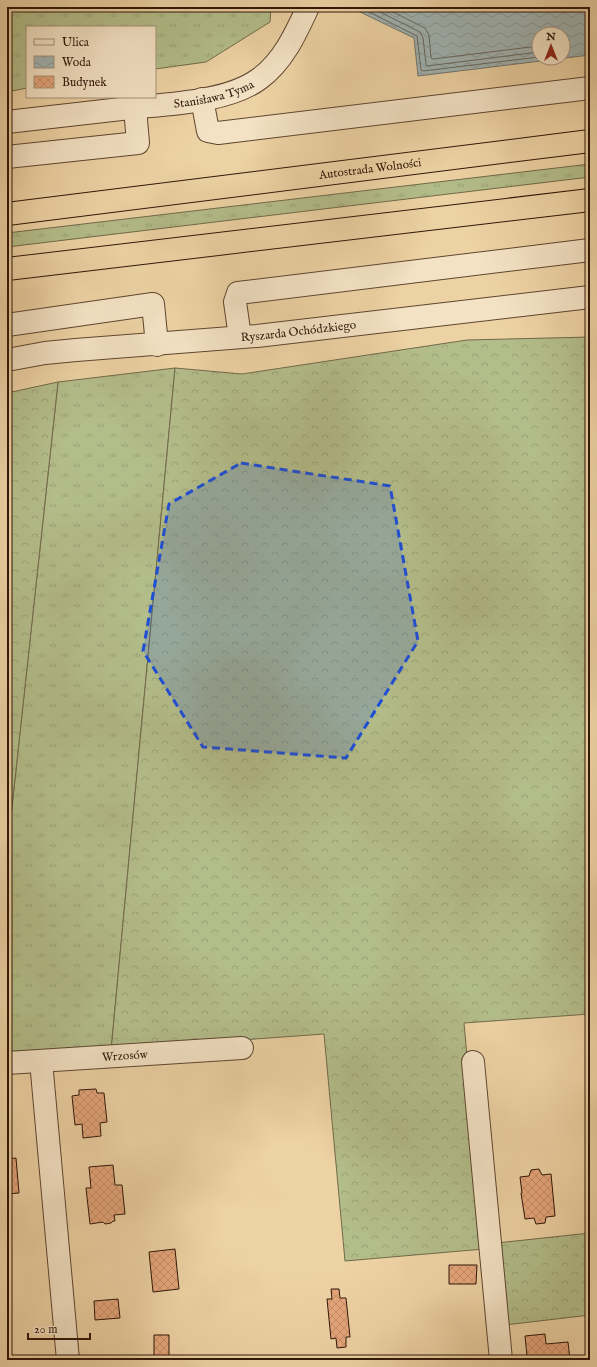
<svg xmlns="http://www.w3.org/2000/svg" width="597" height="1367" font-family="'IM FELL English',serif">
  <defs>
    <pattern id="grass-tufts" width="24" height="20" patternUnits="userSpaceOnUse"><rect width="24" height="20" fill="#b3bd8a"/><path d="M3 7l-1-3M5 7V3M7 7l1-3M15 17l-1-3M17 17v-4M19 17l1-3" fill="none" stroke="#9aa276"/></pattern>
    <pattern id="forest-crowns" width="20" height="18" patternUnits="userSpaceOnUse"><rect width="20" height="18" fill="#b3bd8a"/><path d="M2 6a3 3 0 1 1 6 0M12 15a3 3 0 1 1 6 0" fill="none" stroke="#9aa276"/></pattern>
    <pattern id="water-waves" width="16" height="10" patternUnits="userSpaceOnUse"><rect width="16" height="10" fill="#a0b4b3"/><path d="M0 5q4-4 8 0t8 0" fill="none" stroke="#8a9a99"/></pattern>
    <pattern id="building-cross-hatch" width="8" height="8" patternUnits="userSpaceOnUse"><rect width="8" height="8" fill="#e5a67b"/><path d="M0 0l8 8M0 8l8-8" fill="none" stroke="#c58e69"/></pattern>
  </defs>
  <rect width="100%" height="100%" fill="#edd2a4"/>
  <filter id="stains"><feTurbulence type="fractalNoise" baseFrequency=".005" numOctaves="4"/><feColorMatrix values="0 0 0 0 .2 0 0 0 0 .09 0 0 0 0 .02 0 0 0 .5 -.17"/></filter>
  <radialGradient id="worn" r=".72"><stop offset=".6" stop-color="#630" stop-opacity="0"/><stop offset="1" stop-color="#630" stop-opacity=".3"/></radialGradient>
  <path fill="url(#grass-tufts)" stroke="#716a4a" d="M7 7H271L270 22 206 62 155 69V27H27V88L7 92Z
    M590 164V177L7 247V233Z
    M175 368 111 1051 7 1055V853L58 382Z"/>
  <path fill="url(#forest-crowns)" stroke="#716a4a" d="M590 337V1014L464 1023 484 1249 345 1261 324 1034 186 1044 111 1051 175 368 242 374 467 340Z
    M58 382 7 853V393Z
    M590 1233V1315L505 1325 497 1243Z"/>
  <path fill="url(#water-waves)" stroke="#73756f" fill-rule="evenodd" d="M354 7H590V55L418 76 414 38 356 10ZM539 34H563V58H539Z"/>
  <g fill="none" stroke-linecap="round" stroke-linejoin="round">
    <path stroke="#68665e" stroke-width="1" d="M359 7 417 36 421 70 423 71 539 57
      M370 7 420 32 423 38 426 64 427 66 539 52
      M383 7 425 28 429 35 431 58 433 59 539 46"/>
  </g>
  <path fill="url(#building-cross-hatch)" stroke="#2f1709" d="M96 1089 97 1093H104L107 1122 100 1123 101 1136 83 1138 82 1124 75 1125 72 1096 79 1095V1090Z
    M16 1158 19 1193 7 1194V1159Z
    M113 1165 115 1185H122L125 1214 114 1215 115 1221H113L111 1223 105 1224 103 1222 90 1224 86 1188H91L89 1167Z
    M539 1169 542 1175 551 1174 555 1216 546 1217 545 1223 536 1224 534 1218 525 1219 521 1193H522L520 1177 529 1176 531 1170Z
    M175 1249 179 1289 153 1292 149 1252Z
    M449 1265H477L476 1284H449Z
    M331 1289H339L340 1298H346L350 1337H346V1347L337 1348 336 1338 331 1339 327 1299H332Z
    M118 1299 120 1318 95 1320 94 1301Z
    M545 1334 546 1344 568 1342 570 1360H532V1356H527L525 1336Z
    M154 1335H169V1359H154Z"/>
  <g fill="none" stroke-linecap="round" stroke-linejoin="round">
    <g stroke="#5e4630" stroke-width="24">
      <g id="minor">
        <path d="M202 99 208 131 218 133 590 88"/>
        <path id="s1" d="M7 122C48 117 89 113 130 108 169 104 228 102 259 79 283 62 296 33 308 7"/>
        <path d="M7 157 138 143 135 108"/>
        <path d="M7 325 153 304 157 345"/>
        <path d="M240 337 235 302 238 293 590 250"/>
        <path id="s2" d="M7 360 45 353 76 350 257 336 590 297"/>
        <path d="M41 1061 68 1360"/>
        <path d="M473 1062 501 1360"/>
        <path id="s3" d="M7 1063 242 1048"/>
      </g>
    </g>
    <g stroke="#2f1709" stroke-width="24">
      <g id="highway">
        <path id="s4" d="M7 214 590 141"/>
        <path d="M7 269 590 200"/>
      </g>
    </g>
    <use href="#minor" stroke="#f3e2c4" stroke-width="22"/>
    <use href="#highway" stroke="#edd2a4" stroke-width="22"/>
  </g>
  <path fill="#1d4ed8" fill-opacity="0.2" stroke="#1d4ed8" stroke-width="3" stroke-dasharray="8 5" stroke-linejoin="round" d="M241 463 390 486 418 641 346 758 203 747 143 651 169 504Z"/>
  <g text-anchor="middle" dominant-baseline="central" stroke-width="3" stroke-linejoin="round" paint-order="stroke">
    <g font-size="12" fill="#2f1709" stroke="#f3e2c4">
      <text stroke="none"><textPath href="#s1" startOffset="209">Stanisława Tyma</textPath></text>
      <text stroke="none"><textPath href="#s4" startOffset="366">Autostrada Wolności</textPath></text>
      <text stroke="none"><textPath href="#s2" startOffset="293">Ryszarda Ochódzkiego</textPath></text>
      <text stroke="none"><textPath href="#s3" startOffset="118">Wrzosów</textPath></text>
    </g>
  </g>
  <rect width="597" height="1367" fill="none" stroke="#edd2a4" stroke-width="24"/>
  <rect x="8" y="8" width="581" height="1351" fill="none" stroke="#2f1709" stroke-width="2"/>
  <rect x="12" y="12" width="573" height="1343" fill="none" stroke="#2f1709"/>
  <rect x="26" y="26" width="130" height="72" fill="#f3e2c4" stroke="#a59179"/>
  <rect x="34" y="39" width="20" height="6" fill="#f3e2c4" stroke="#a59179"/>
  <text x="62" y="46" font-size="12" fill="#2f1709">Ulica</text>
  <rect x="34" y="56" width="20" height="12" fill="url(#water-waves)" stroke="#a59179"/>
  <text x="62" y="66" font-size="12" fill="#2f1709">Woda</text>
  <rect x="34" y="76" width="20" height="12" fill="url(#building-cross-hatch)" stroke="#a59179"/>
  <text x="62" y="86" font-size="12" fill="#2f1709">Budynek</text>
  <g transform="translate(551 46)"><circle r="19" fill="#f3e2c4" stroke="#a59179"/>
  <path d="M0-3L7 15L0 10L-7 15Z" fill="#8f2418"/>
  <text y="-6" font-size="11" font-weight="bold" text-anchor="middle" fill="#2f1709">N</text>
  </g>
  <path d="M28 1333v6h62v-6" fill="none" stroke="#2f1709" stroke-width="2"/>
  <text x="34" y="1333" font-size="12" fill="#2f1709" stroke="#f3e2c4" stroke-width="3" paint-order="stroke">20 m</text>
  <rect width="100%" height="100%" filter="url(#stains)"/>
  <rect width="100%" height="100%" fill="url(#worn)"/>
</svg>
